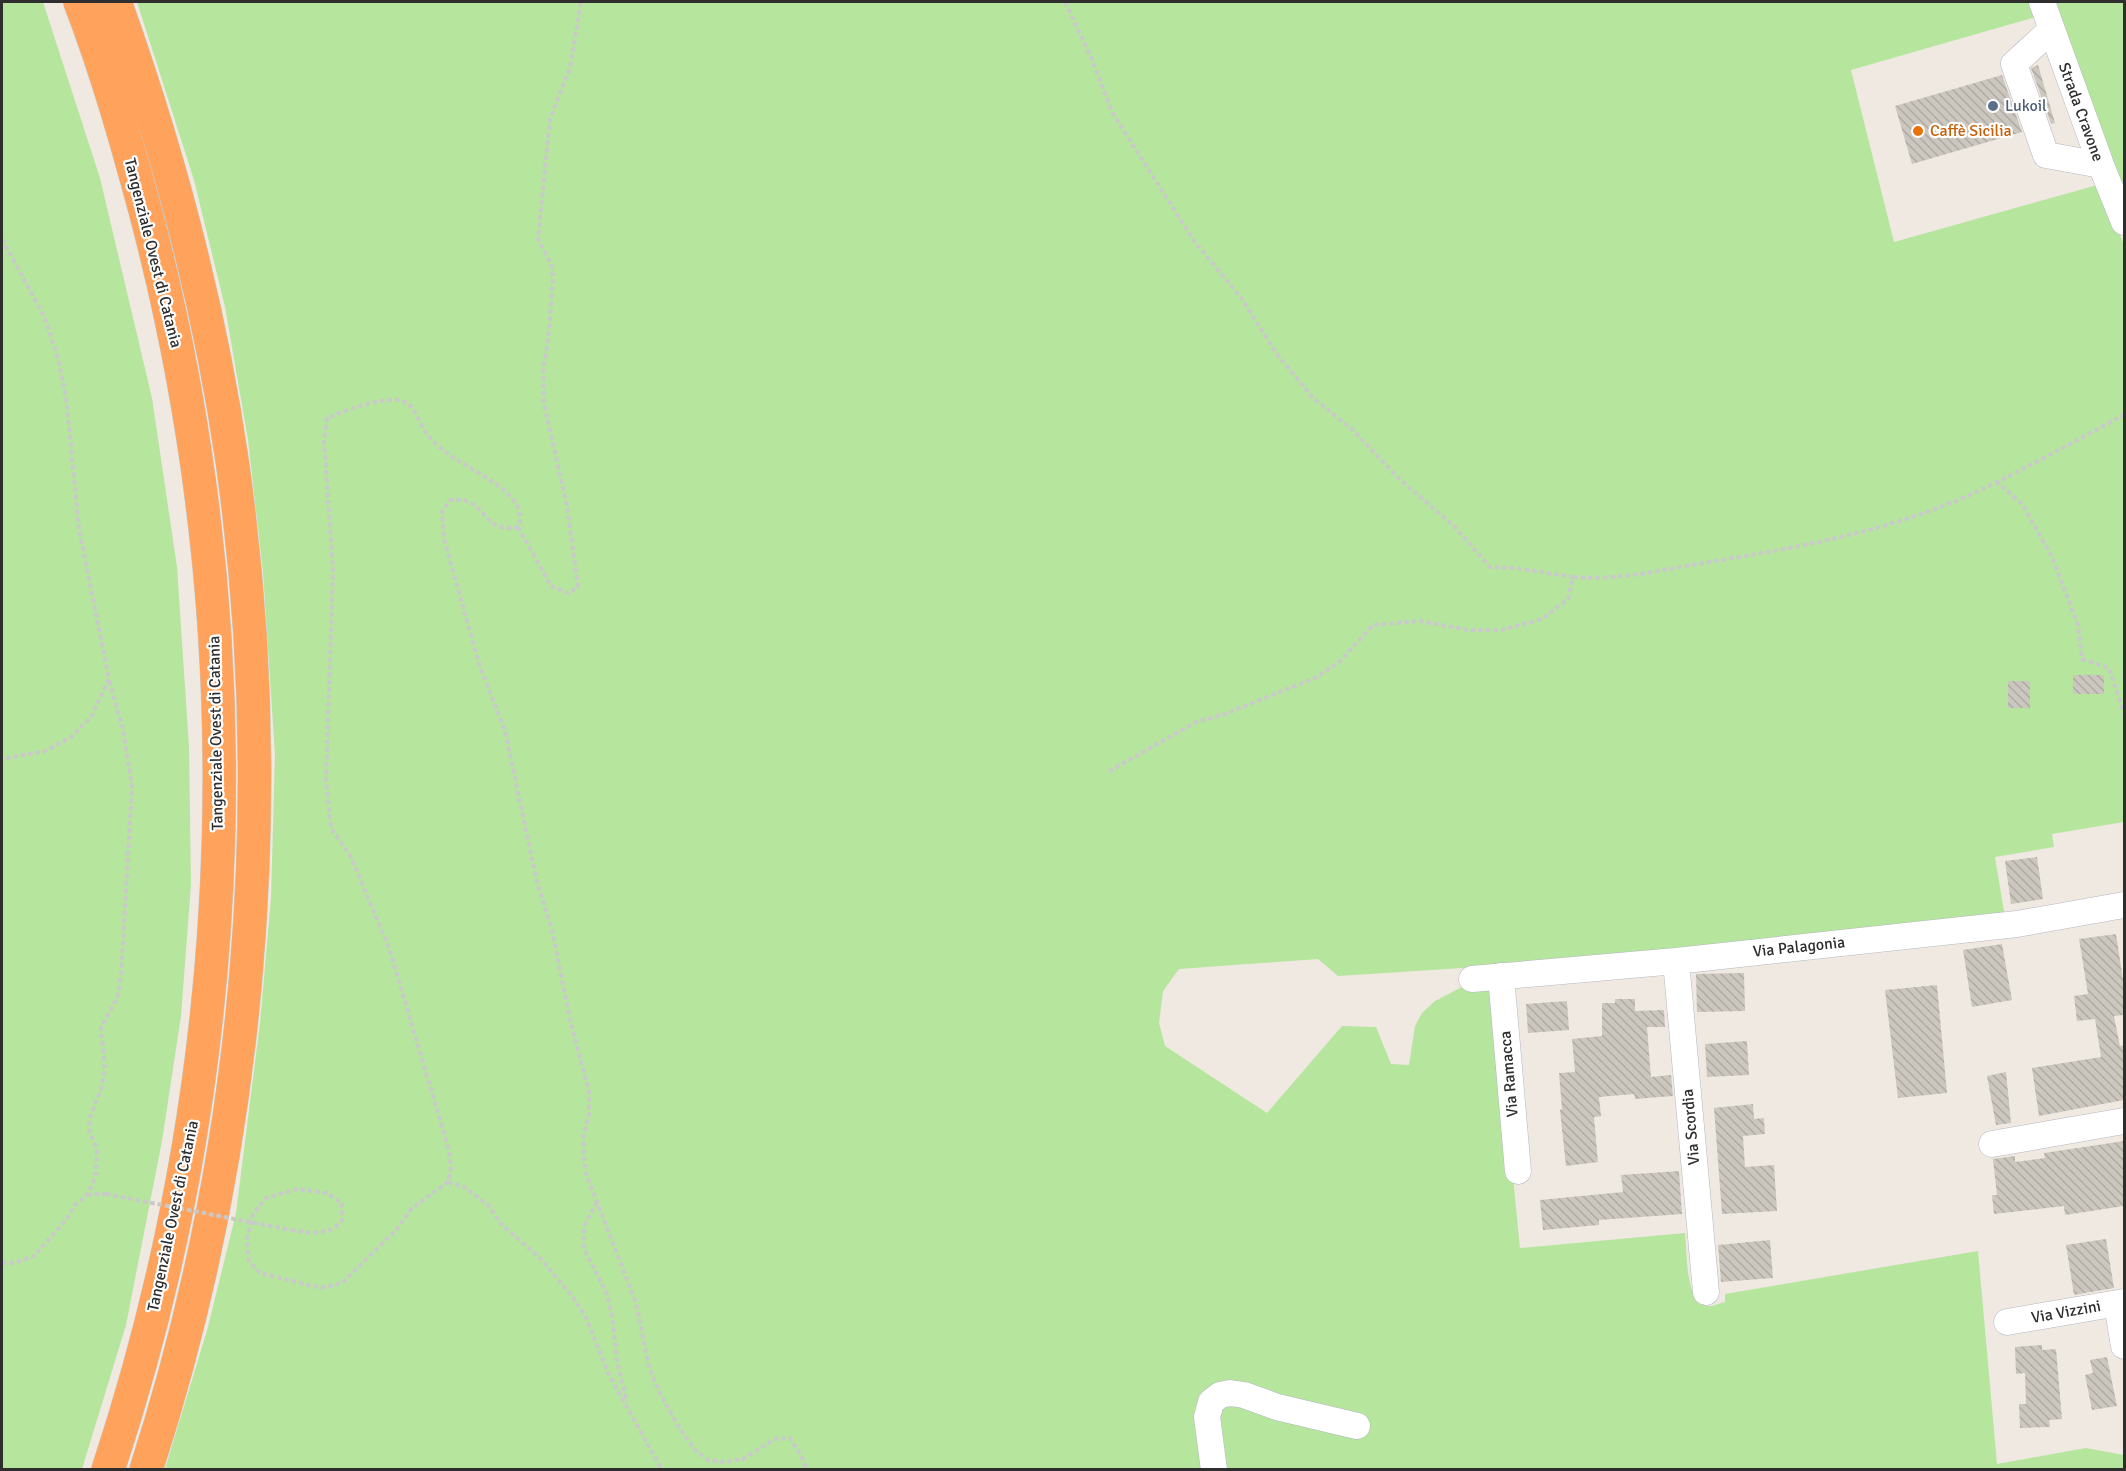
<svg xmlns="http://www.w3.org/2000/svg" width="2126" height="1471" font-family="Signika,sans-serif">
  <defs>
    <pattern id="building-back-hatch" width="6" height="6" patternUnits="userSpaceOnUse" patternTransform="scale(1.5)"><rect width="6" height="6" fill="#cbc7bf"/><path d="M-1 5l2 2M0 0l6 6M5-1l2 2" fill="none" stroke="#afaba4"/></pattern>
  </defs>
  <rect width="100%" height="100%" fill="#efe9e1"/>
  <path fill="#b6e59e" d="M2 2H43L100 178 152 398 177 567 189 747 191 884 181 1016 162 1141 126 1325 82 1469H2Z
    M137 2H2031L2036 17 1851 70 1894 242 2101 184 2124 245V822L2052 834 2054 847 1995 857 2005 917 1463 968 1338 976 1318 959 1179 969 1163 991 1159 1023 1165 1046 1267 1113 1342 1026 1376 1027 1391 1064 1409 1065 1415 1026 1422 1013 1435 1001 1462 987 1494 986 1520 1248 1685 1233C1687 1251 1685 1302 1707 1306 1712 1307 1720 1303 1725 1302V1294L1978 1251 1997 1464 2086 1448 2124 1455V1469H165L208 1327 236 1213 260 1023 271 898 275 755 263 572 248 440 225 307 194 180Z
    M2053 2H2124V192Z"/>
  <path fill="url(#building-back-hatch)" d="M2038 65 2055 123 2051 124 2031 68Z
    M2002 75 2022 132 1912 164 1895 106Z
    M2073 675H2104V694H2073Z
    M2008 681H2030V708H2008Z
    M2037 857 2043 899 2011 904 2005 861Z
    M2116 934 2124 986V1015L2114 1016 2120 1046 2124 1045V1100L2039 1116 2032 1068 2101 1057 2095 1019 2077 1021 2074 996 2088 994 2079 939Z
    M2002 944 2012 1000 1972 1007 1963 950Z
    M1744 973 1745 1011 1697 1012 1696 974Z
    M1937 985 1947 1093 1898 1098 1885 990Z
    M1615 999H1635V1011L1664 1010 1665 1027H1647L1651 1077 1671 1075 1673 1096 1635 1099 1634 1094 1599 1097 1601 1116 1594 1117 1598 1162 1566 1166 1560 1110 1562 1109 1559 1073 1575 1072 1572 1039 1602 1036V1003H1615Z
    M1567 1001 1569 1030 1528 1033 1526 1004Z
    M1747 1041 1749 1075 1707 1077 1705 1044Z
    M2006 1072 2011 1123 1996 1125 1987 1076Z
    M1753 1104 1754 1119 1764 1118 1765 1134 1743 1136 1745 1167 1774 1165 1777 1211 1722 1214 1714 1108Z
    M2124 1141V1206L2065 1215 2064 1206 1994 1214 1992 1195H1997L1993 1159 2015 1156V1162L2045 1158 2044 1153Z
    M1679 1171 1682 1214 1599 1220V1225L1543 1230 1540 1200 1623 1192 1621 1175Z
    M2106 1239 2114 1288 2074 1295 2066 1245Z
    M1770 1240 1773 1278 1721 1282 1718 1245Z
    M2042 1345V1350L2056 1349 2062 1419 2049 1420 2050 1427 2020 1428 2019 1404H2026L2025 1373 2016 1374 2015 1347Z
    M2107 1357 2117 1406 2092 1410 2085 1375 2093 1373 2090 1360Z"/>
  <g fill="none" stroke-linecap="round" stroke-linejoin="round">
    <g stroke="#b4b7c1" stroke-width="27">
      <path id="minor" d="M2042 2 2101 165 2124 222
        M2051 30 2014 64 2046 155 2101 165
        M1676 961 1706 1292
        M1501 976 1518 1171
        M1472 979 1676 961 2017 924 2124 905
        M1992 1144 2124 1121
        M2117 1304 2124 1346
        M2007 1322 2124 1302
        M1214 1470 1207 1417 1211 1402 1220 1395 1230 1393 1244 1395 1277 1407 1357 1426"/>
    </g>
    <g stroke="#c9c9c9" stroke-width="34">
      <path id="highway" d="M80 2C106 69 126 140 145 210 255 625 243 1061 108 1470
        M115 2C168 150 209 303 232 460 280 796 251 1146 146 1470"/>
    </g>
    <path stroke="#c9c9c9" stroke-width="4" stroke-dasharray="4.5 3" stroke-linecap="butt" d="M1065 2 1091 57 1112 112 1194 241 1242 299 1276 353 1312 397 1354 431 1396 476 1455 527 1490 567 1514 568 1573 577 1568 599 1542 619 1501 630H1468L1420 621 1373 625 1339 662 1317 677 1225 714 1196 722 1108 772
      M2 239 45 318 58 359 66 397 79 529 109 679 91 717 71 737 45 751 2 759
      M1996 481 2022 504 2052 557 2078 625 2082 659 2109 668 2124 714
      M518 527 551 586 568 593 578 587 567 506 544 404 543 370 548 342 553 277 551 264 538 239 550 119 570 68 581 2
      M1573 577C1616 581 1661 570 1704 563 1793 548 1883 533 1967 496 2021 472 2072 442 2124 415
      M448 1182 464 1187 488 1205 502 1225 540 1258 572 1296 585 1315 609 1375 662 1470
      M87 1195 106 1194
      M597 1202 584 1226V1249L607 1294 612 1316 617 1361 627 1402
      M291 1230C310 1233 328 1237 342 1220V1203L327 1193 297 1189 266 1198 253 1214 247 1239 249 1261 260 1273 321 1288 342 1283 397 1229 411 1209 448 1182 451 1168 449 1150 389 948 351 857 331 828 326 781 333 570 324 441 327 418C343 411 387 395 403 401 416 406 419 424 427 434 432 441 440 448 447 453 466 469 533 494 518 527 479 535 490 496 450 500L442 512 444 539 478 661 505 731 537 882 552 930 570 1020 589 1092V1114L583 1138 585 1171 636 1303 649 1367 659 1392 679 1427 694 1449 708 1460 724 1462 743 1459 775 1439 790 1438 801 1455 807 1470
      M2 1263H14L34 1256 66 1220 75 1205 87 1195 96 1176 97 1149 89 1130 90 1117 101 1089 105 1070 101 1028 117 998 121 976 132 786 123 730 109 679"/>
    <use href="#minor" stroke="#fff" stroke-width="26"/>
    <use href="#highway" stroke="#ffa35c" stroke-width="33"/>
    <path stroke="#c9c9c9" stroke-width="4" stroke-dasharray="4.5 3" stroke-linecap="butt" d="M106 1194 291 1230"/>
  </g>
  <circle fill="#5c6f8a" stroke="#fff" stroke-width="2" cx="1993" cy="106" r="6"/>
  <circle fill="#e8710a" stroke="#fff" stroke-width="2" cx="1918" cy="131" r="6"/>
  <g text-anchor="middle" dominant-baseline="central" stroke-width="4.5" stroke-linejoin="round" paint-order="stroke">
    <g font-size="16" fill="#4e5e75" stroke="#fff" text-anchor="start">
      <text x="2005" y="106">Lukoil</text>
    </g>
    <g font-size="16" fill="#2e2e2e" stroke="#fff">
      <text transform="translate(2081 112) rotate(70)">Strada Cravone</text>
      <text transform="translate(153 253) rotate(76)">Tangenziale Ovest di Catania</text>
      <text transform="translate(216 733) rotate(-91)">Tangenziale Ovest di Catania</text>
      <text transform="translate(1799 947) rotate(-6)">Via Palagonia</text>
      <text transform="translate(1509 1074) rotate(-95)">Via Ramacca</text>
      <text transform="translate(1691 1127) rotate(-95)">Via Scordia</text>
      <text transform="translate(173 1216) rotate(-78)">Tangenziale Ovest di Catania</text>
      <text transform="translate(2066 1312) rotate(-10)">Via Vizzini</text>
    </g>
    <g font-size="16" fill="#c56008" stroke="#fff" text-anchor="start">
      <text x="1930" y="131">Caffè Sicilia</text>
    </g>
  </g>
  <rect width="2126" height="1471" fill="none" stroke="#2e2e2e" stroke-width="6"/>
</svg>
